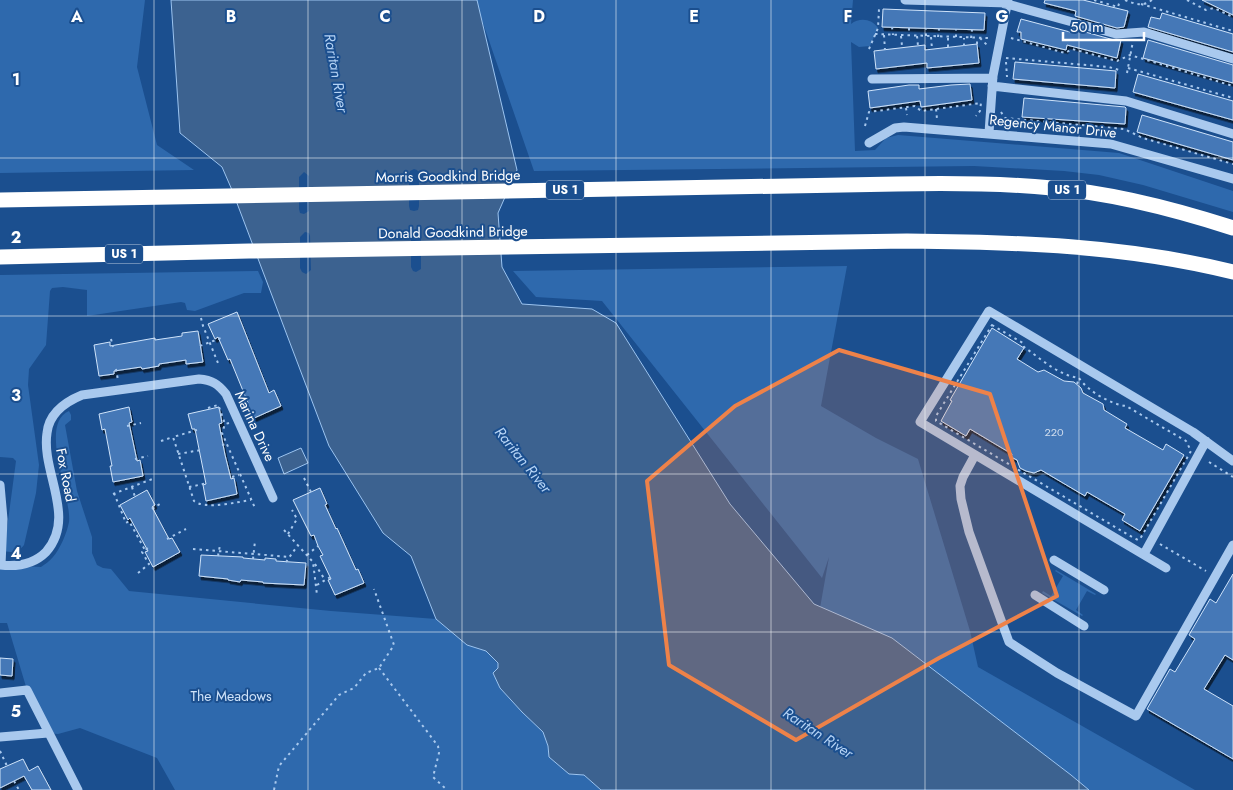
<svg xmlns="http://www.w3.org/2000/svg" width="1233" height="790" font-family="Jost,sans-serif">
  <defs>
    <filter id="shadow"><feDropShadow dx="2" dy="3.5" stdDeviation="0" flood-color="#0009"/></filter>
  </defs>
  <rect width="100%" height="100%" fill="#1b4f8f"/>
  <path fill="#2e69ad" d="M0 0H145L137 67 157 145 194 170 0 173Z
    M475 0H853L851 24C860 17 872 19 878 28L870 46 859 47 851 42 855 151 875 150 886 138 898 135 1119 153 1233 191V212L1143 185 1099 175 1064 171 974 166 534 171Z
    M847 266 821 406 876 438 918 459 970 631 978 667 1195 790H1026L820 608 829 557 822 578 602 301 536 297 513 271Z
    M258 271 263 282 261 293H244L195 311 187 310 185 303 181 302 87 316V290L63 287 52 288 50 291 46 345 29 369 28 385 39 465 36 493 24 545C18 553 14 553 4 551L16 461 13 458 0 457V275Z
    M69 411 71 415V420L65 425 77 491 92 537V553L97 565 103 568 111 569 129 591 331 611 436 619 467 645 486 651 498 664V668L493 673 500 688 522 712 543 732 548 746 569 774 584 775 601 790H175L157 758 80 728 58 734 48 733 27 690 7 623H0V565L41 567C45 564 50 561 53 557 60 549 67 533 69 522 72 497 38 424 69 411Z
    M1056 570 1096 594 1095 595 1087 591 1076 610 1083 615 1082 616 1042 593 1043 591 1051 596 1063 576 1055 571Z"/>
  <path fill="#3c6290" stroke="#9cc4f0" d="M171 0H477L517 170 498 213 502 267 522 304 592 309 616 323 730 504 814 604 892 638 1071 775 1089 790H601L584 775 569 774 549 757 548 746 543 732 522 712 500 688 493 673 498 668V663L486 651 467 645 436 619 411 556 383 533 329 446 232 190 222 167 180 133Z
    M301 448 308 463 284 474 278 458Z"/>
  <path fill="#1b4f8f" d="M414 169 417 170 419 173V206L418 210 414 211 410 210 409 206V174L410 171Z
    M304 172 309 176V211L304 214 300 213 299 209V177Z
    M416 230 421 234V269L416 272 413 271 411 267V235L412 232Z
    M305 232 309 233 310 236 311 270 306 274 302 272 300 268V237Z"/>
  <path fill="#4478b7" stroke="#cfe3fa" filter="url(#shadow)" d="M1045 0H1083L1128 11 1124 27 1117 28 1075 16 1076 11 1044 3Z
    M1202 0H1233V15Z
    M883 9 985 13 984 30 882 27Z
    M1162 13 1233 34V52L1148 27 1151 17 1160 19Z
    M1021 19 1070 32 1071 28 1114 40H1121L1117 58 1067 45 1066 50 1021 39V32H1017Z
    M1148 40 1233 65V83L1143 58Z
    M977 44 979 63 927 68V63L876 69 874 51 925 45V50Z
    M1015 62 1116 71 1115 88 1013 79Z
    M1138 74 1233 101V120L1133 92Z
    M970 84 972 100 921 107 920 101 870 108 868 91 909 85H919V89L951 85Z
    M1024 98 1125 107 1126 108 1125 124 1022 117Z
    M1142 115 1233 142V160L1137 132Z
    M237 312 269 393 274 390 281 406 252 419 245 404 248 403 230 359 228 360 218 337 215 339 208 324Z
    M992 328 1024 348 1017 359 1038 372 1044 370 1064 381 1074 382 1081 388 1083 393 1103 404 1104 410 1127 424 1125 428 1163 450 1166 444 1184 455 1140 531 1122 520 1125 514 1087 492 1085 496 1041 470 1034 473 1026 471 1020 468 1017 460 1011 457 1012 454 970 429 966 436 941 421 952 401 950 400Z
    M198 331 203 362 186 364V360L159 364V366L142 369 141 367 114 371V374L99 376 94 345 110 342V346L155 338V340L182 336V333Z
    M129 407 132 422 129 423 137 461 140 460 143 476 113 482 110 466H112L105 429 102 430 99 414Z
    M219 407 222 423 219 424 225 455 231 479 234 478 237 494 206 501 203 485 206 484 195 429H192L188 414Z
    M320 488 327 504 325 505 336 529 337 528 356 570 358 569 364 583 335 595 328 580 331 579 320 556 323 555 318 546 314 535 311 536 293 500Z
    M147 490 155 505 152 507 169 539 172 538 180 552 153 567 145 552 148 551 130 518 128 520 120 505Z
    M201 555 243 557V558L265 560V558L276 559V561L306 563 304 585 263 583V582L241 580 240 582 228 580V579L199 576Z
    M1233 574V660L1225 655 1204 689 1233 706V759L1147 709 1170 669 1175 672 1195 639 1189 635 1210 599 1216 603Z
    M0 658 13 659 12 676 0 675Z
    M23 759 29 771 38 766 51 790H32L24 776 0 788V769Z"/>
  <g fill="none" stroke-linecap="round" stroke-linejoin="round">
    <path stroke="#a9c9ee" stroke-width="2" stroke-dasharray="2.5 4" stroke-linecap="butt" d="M1094 0 1118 7 1120 0
      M1125 0C1135 4 1143 7 1152 0
      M1187 0 1206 10 1214 8 1233 17
      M1141 4 1233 31
      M892 27 893 35
      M909 28V36
      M875 34 988 38
      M884 35 885 50
      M901 36 902 46
      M917 36 918 46
      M926 36V28
      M931 37 932 49
      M938 37 939 29
      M956 37V29
      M948 38V48
      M971 38 972 30
      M980 38 988 46
      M1011 38 1065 53 1072 49 1117 61 1130 55 1233 86
      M977 44V38
      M964 46V38
      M869 49 878 28 879 9
      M1006 58 1109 67 1119 70V73
      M1006 62 1007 77
      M1128 68 1233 98
      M1127 73 1133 41
      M906 108 907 115
      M936 109 937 119
      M1001 112 1005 118 1124 129 1143 138 1233 164
      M865 126 869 112 915 106 921 111 981 103 980 111 976 116
      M201 318 203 326 218 363
      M992 325 1023 343 1024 347C1041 359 1058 375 1079 378 1088 391 1110 404 1126 406L1186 441 1191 451 1140 539 1138 540 1132 537 936 421V416Z
      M111 339 113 347
      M200 346 221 338
      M116 369 118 380
      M1077 384 1079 378
      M208 408 218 405 219 407 225 424
      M229 423 225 424 222 433 255 508
      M127 426 141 423
      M197 430 173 437 194 501C205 510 237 502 251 500
      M161 441 173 437
      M222 445 227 444
      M178 454 201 450
      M135 459 148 456
      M1209 462 1233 477
      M232 477 239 475
      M304 478 311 492
      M132 487 135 497
      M189 487 208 483
      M114 493 126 523 129 521 145 550
      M113 494 155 478
      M152 509 163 502
      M284 530 313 562 317 595
      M288 534 297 519 292 510
      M167 539 186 529
      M1160 544 1206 571
      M193 549 290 557
      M307 555 318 546
      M218 556 220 545
      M253 559 255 541
      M286 562 298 545
      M315 564 325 580
      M138 573 149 564 142 552 148 548
      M317 585 332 576
      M379 668 438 746 439 753 433 777 447 790
      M0 751 7 766
      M14 781 19 790
      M274 790 279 766 339 695 354 688 366 673 379 668 394 645 374 589"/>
    <path stroke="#a9c9ee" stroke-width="9" d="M905 0 1008 3
      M1007 4 1116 34 1144 32 1233 59
      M872 79 993 78
      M992 86 1126 101 1233 134
      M989 133 993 76 1008 0
      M869 143 895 128 904 127 1111 144 1233 179
      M975 455 963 477 960 486 961 499 969 532 1009 642 1057 673 1136 716 1233 545
      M0 485 3 519 1 565
      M1144 554 1206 441
      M1054 560 1104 590
      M0 565C17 567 33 565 46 552 77 517 41 472 47 433 49 413 65 402 82 395L199 379C212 380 218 384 226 394L273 498
      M1166 568 920 422 989 311 1193 432 1233 461
      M1035 595 1084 626
      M0 693 27 690 78 790
      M0 737 48 733"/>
    <path stroke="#fff" stroke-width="15" d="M0 200 897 184C948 183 1000 183 1052 188 1114 193 1174 209 1233 228
      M0 257 249 251 907 241C1018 242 1124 245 1233 272"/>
  </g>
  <path fill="#ee8249" fill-opacity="0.2" stroke="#ee8249" stroke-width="4" stroke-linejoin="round" d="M839 350 990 394 1057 596 939 658 796 740 669 665 647 481 735 406Z"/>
  <path fill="none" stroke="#fff" stroke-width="1" stroke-opacity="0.55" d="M154 0V790M308 0V790M462 0V790M616 0V790M771 0V790M925 0V790M1079 0V790M0 158H1233M0 316H1233M0 474H1233M0 632H1233"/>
  <g text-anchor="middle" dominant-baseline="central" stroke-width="4" stroke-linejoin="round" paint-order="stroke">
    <g font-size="11" fill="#d0dded">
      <text x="1054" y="432">220</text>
    </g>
    <g fill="#1b4f8f" stroke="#bbcadd" stroke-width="1">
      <rect x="546" y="180.5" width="38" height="19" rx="4"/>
      <rect x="1048" y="180.5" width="38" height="19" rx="4"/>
      <rect x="105" y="244.5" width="38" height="19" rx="4"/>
    </g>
    <g font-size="12" font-weight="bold" fill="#fff">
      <text x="565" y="190">US 1</text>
      <text x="1067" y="190">US 1</text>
      <text x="124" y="254">US 1</text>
    </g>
    <g font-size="14" fill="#fff" stroke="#1b4f8f">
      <text transform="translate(1053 126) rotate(6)">Regency Manor Drive</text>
      <text transform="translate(448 176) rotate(-1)">Morris Goodkind Bridge</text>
      <text transform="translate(453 232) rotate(-1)">Donald Goodkind Bridge</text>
      <text transform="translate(255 426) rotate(65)">Marina Drive</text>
      <text transform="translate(66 475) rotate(79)">Fox Road</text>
    </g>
    <g font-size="14" fill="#cfe3fa" stroke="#1b4f8f">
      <text x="231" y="696">The Meadows</text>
    </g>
    <g font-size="15" font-style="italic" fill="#b5d3f5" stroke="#1b4f8f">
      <text transform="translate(336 73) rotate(80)">Raritan River</text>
      <text transform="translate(523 460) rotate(51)">Raritan River</text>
      <text transform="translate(818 733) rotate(33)">Raritan River</text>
    </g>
  </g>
  <g font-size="16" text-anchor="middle" font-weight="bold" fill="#fff" stroke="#1b4f8f" stroke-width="4" stroke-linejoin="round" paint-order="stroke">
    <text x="77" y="22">A</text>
    <text x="231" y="22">B</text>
    <text x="385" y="22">C</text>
    <text x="539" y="22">D</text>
    <text x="694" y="22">E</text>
    <text x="848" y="22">F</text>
    <text x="1002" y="22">G</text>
    <text x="16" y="85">1</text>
    <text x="16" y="243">2</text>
    <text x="16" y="401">3</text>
    <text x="16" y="559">4</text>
    <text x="16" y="717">5</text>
  </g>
  <path d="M1063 32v8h81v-8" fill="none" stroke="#ffffff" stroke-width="2.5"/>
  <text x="1070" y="32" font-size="15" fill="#ffffff" stroke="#1b4f8f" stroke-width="4" paint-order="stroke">50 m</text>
</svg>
